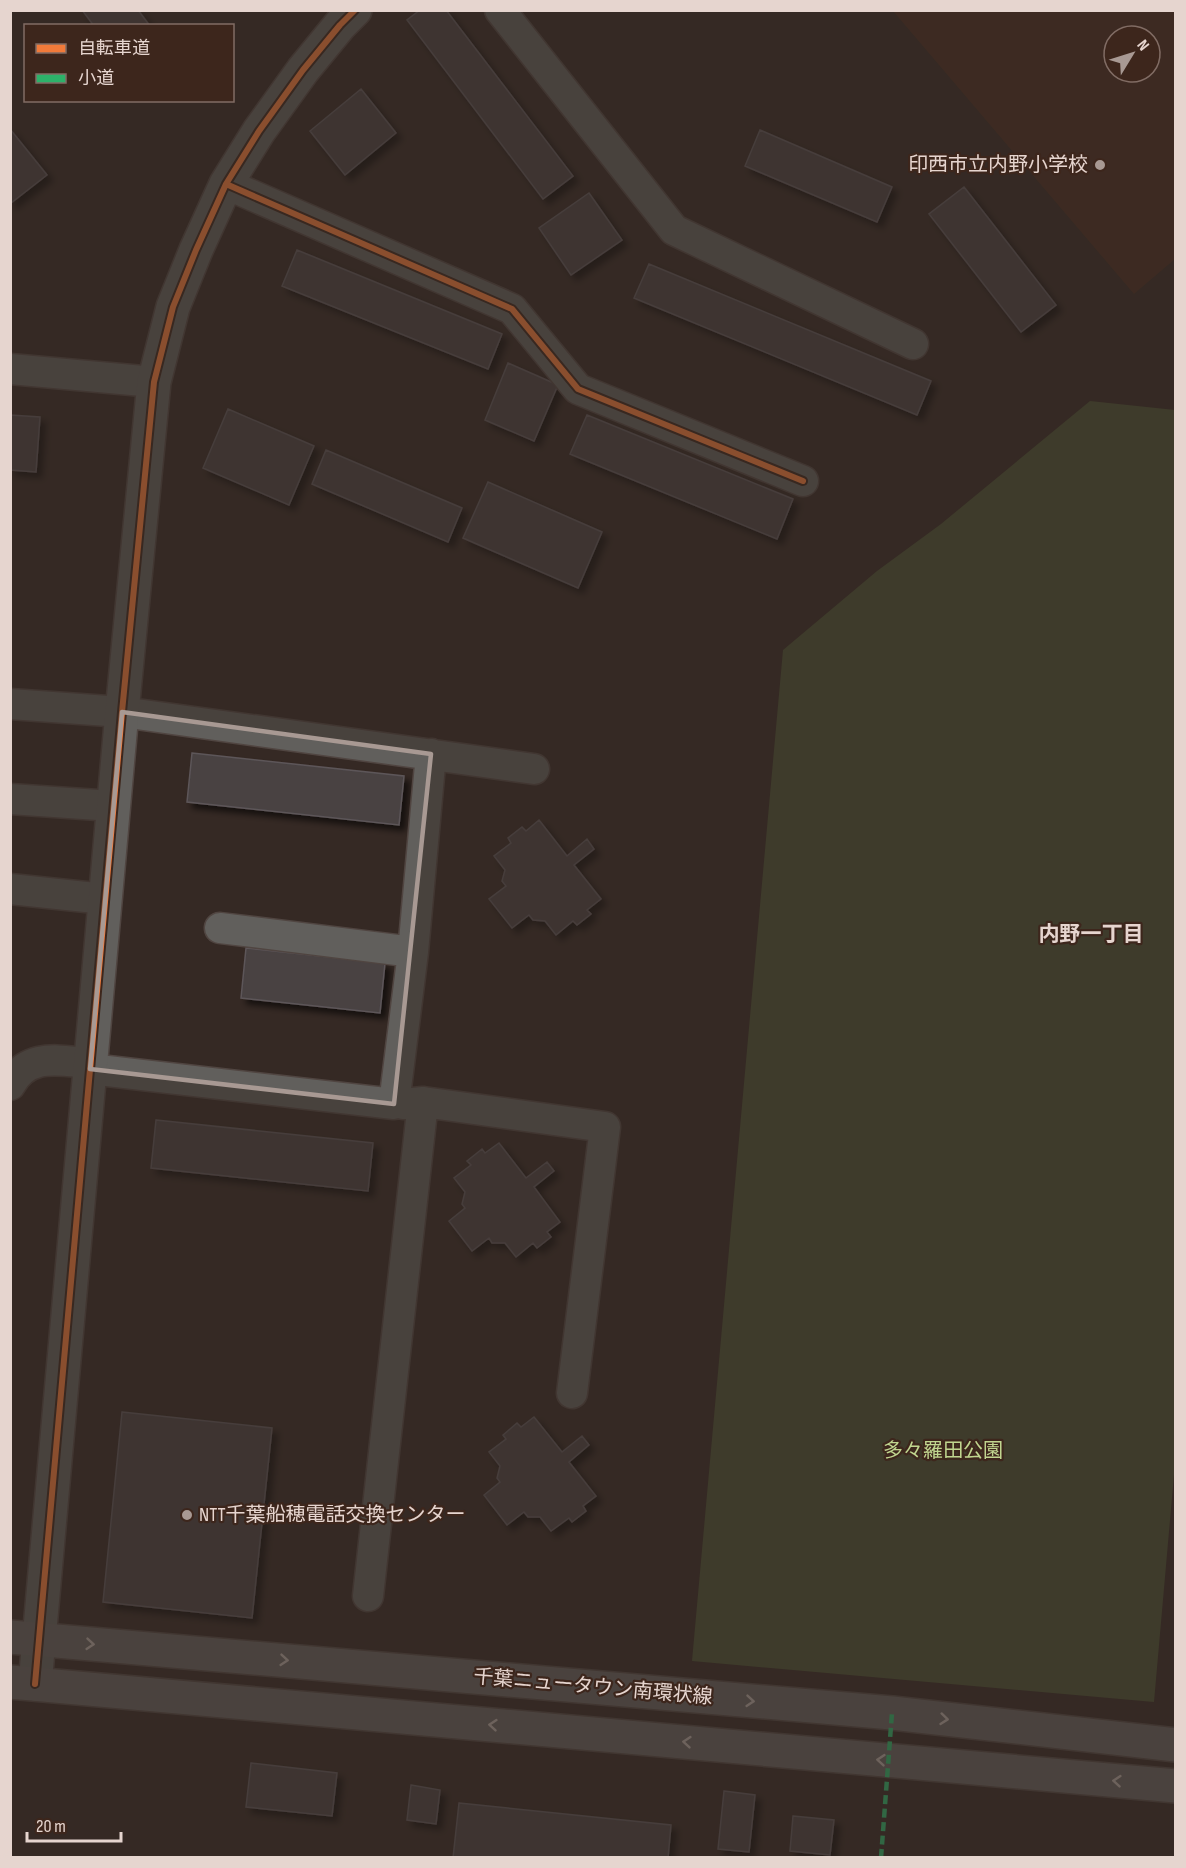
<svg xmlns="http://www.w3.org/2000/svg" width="1186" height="1868" font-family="'Sofia Sans Condensed','Noto Sans JP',sans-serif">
  <defs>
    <filter id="shadow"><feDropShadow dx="5.5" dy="5.5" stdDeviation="3" flood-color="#0009"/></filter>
  </defs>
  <rect width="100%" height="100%" fill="#352924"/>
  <path fill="#472c20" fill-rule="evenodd" d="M893 11H1175V259L1134 294ZM1114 36H1150V72H1114Z"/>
  <path fill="#4a5033" d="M1090 401 1175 410 1176 1452 1154 1702 692 1661 783 650 877 571 941 524Z"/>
  <path fill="#484243" stroke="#5d5659" stroke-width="1.5" filter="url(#shadow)" d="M82 10H138L150 26H94Z
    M420 10H446L573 176 543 199 407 20Z
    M361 89 396 133 345 175 310 131Z
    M10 129 47 175 11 203 10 202Z
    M760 130 892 187 877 222 745 166Z
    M964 187 1056 305 1021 332 929 214Z
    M589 193 622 240 571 275 539 228Z
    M297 250 502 334 488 369 282 286Z
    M649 264 931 381 917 415 634 298Z
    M508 363 558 385 534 441 485 420Z
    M228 409 314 446 289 505 203 468Z
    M10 415 40 417 36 472 10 470Z
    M587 415 793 499 777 539 570 454Z
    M326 450 462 508 448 542 312 484Z
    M488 482 602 532 578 588 463 538Z
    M192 753 404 776 399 825 187 802Z
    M539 820 567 856 587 839 594 849 574 865 601 899 587 910 591 914 577 925 573 921 556 935 545 921 533 920 529 915 512 928 489 899 506 886 502 881 505 870 494 856 511 843 508 838 522 827 526 831Z
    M246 948 385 963 380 1013 241 998Z
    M156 1120 373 1143 368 1191 151 1168Z
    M499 1143 526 1178 547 1162 554 1171 534 1187 560 1222 547 1232 551 1237 537 1248 533 1243 516 1257 505 1243H492L489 1238 472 1251 449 1221 465 1208 462 1204 465 1192 454 1178 471 1165 467 1161 482 1149 485 1153Z
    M122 1412 272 1428 252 1618 103 1602Z
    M534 1417 562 1452 582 1436 589 1445 569 1462 596 1496 583 1506 586 1511 572 1522 569 1518 551 1531 540 1517H528L524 1512 507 1525 484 1495 500 1482 497 1478 500 1466 489 1452 506 1439 503 1435 517 1423 521 1427Z
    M251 1763 337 1773 332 1816 246 1807Z
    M411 1785 440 1790 436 1824 407 1820Z
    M724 1791 755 1795 749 1852 718 1849Z
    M459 1803 671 1825 668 1858H453Z
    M793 1816 834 1820 830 1855 790 1851Z"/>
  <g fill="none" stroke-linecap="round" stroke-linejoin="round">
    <g stroke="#504541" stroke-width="33">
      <path id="minor" d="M500 10 674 230 913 344
        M226 184 512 309 578 389 803 481
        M10 369 154 382
        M10 704 122 712 534 769
        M10 799 113 806
        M10 889 105 899
        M220 928 413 952
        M90 1069 394 1104 413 952 431 754
        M10 1085C28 1052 59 1061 91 1063
        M403 1104 423 1102 605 1127 572 1393
        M368 1596 423 1102"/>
    </g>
    <g stroke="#504541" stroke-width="36">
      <path id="tertiary" d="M35 1684 122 712 154 382 173 307 196 250 226 184 259 131 303 70 340 25 355 10"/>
    </g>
    <g stroke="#504541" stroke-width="36">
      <path id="secondary" d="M10 1637 892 1713 1176 1745
        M10 1682 1176 1786"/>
    </g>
    <use href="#minor" stroke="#615f5c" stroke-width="30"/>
    <use href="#tertiary" stroke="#615f5c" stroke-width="33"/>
    <use href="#secondary" stroke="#65615d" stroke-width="33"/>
    <path stroke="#2db169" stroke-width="4.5" stroke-dasharray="9 4.5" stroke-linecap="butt" d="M881 1858 892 1713"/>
    <g stroke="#3d261c" stroke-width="10">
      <path id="cycleway" d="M226 184 512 309 578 389 803 481
        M35 1684 122 712 154 382 173 307 196 250 226 184 259 131 303 70 340 25 355 10"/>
    </g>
    <use href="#cycleway" stroke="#f17a3a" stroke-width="6"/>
  </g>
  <defs><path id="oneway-chevron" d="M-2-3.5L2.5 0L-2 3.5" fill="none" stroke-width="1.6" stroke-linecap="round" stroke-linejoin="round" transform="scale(1.5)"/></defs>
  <g stroke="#b2a7a1">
    <use href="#oneway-chevron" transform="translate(90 1644) rotate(5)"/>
    <use href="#oneway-chevron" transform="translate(284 1660) rotate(5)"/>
    <use href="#oneway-chevron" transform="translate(750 1701) rotate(5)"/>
    <use href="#oneway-chevron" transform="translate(944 1719) rotate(6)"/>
    <use href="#oneway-chevron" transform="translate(493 1725) rotate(-175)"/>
    <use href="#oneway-chevron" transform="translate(687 1742) rotate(-175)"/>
    <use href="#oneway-chevron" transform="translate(881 1760) rotate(-175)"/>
    <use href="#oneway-chevron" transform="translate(1117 1781) rotate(-175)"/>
  </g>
  <path d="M0 0H1186V1868H0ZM122 712 431 754 394 1104 90 1069Z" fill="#352924" fill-opacity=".55" fill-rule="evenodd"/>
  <path fill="none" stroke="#a89993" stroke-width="4.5" stroke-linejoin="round" d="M122 712 431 754 394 1104 90 1069Z"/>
  <g fill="#a89993" stroke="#3d261c" stroke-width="2">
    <circle cx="1100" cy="165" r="6"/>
    <circle cx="187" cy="1515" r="6"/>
  </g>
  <g text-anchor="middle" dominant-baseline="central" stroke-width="4.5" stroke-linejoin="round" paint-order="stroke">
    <g font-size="20" fill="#e6d5cf" stroke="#3d261c" text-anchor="end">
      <text x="1088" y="165">印西市立内野小学校</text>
      <text x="199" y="1515" text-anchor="start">NTT千葉船穂電話交換センター</text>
    </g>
    <g font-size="20" fill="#c0d58f" stroke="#3d261c">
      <text x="943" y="1451">多々羅田公園</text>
    </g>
    <g font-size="20" fill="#e6d5cf" stroke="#3d261c">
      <text transform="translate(593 1687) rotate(5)">千葉ニュータウン南環状線</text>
    </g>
    <g font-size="21" font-weight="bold" fill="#e6d5cf" stroke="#3d261c">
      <text x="1091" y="934">内野一丁目</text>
    </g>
  </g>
  <rect width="1186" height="1868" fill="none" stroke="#e6d5cf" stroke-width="24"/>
  <rect x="24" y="24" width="210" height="78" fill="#3d261c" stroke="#816c64" stroke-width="1.5"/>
  <rect x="36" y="44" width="30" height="9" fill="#f17a3a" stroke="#816c64" stroke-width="1.5"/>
  <text x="78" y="54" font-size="18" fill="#e6d5cf">自転車道</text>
  <rect x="36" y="74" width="30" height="9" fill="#2db169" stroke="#816c64" stroke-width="1.5"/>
  <text x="78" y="84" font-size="18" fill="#e6d5cf">小道</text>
  <g transform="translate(1132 54) rotate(52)"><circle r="28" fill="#3d261c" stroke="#816c64" stroke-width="1.5"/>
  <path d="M0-4.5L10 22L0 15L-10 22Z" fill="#a89993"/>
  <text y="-9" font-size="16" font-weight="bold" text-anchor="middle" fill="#e6d5cf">N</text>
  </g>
  <path d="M27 1832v9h94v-9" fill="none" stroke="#e6d5cf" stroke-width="3"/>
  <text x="36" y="1832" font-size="18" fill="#e6d5cf" stroke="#3d261c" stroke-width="4.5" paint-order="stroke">20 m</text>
</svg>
